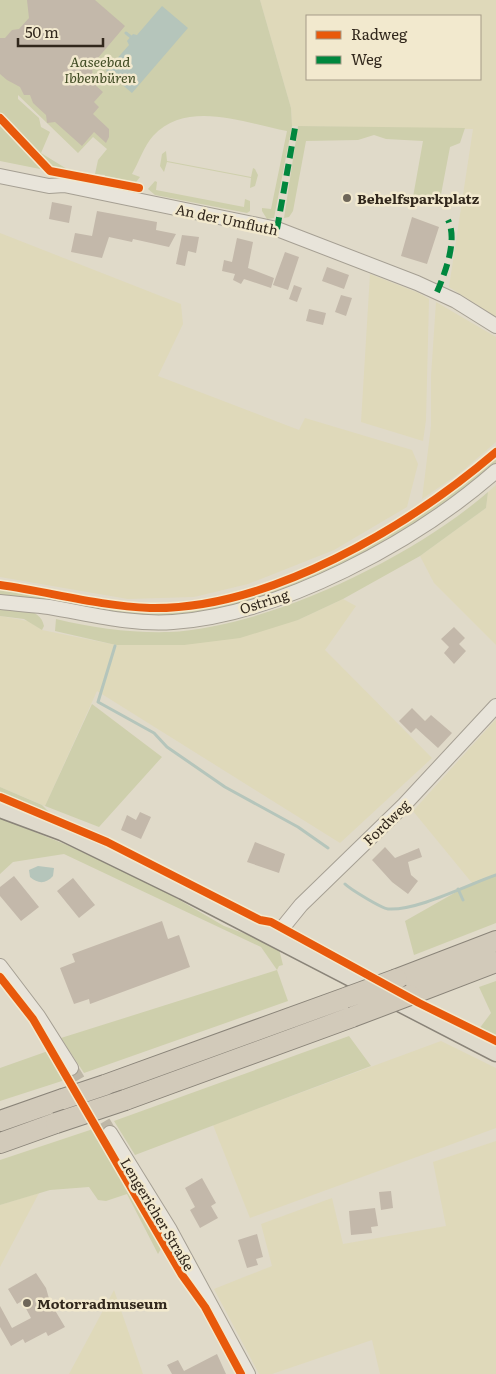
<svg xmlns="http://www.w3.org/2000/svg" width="496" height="1374" font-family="Literata,serif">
  <rect width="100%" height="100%" fill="#e0dac9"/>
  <path fill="#dfd9ba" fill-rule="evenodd" d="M260 0H496V317L449 287 473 129 292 126 291 108ZM307 16H480V79H307Z
    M0 233 181 304 183 324 158 376 299 430 305 418 412 450 418 464 407 507 334 550 248 584 194 597 128 599 0 577Z
    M370 274 419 293 429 299 426 420 423 441 361 422Z
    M436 302 496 337V442L461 472 422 499 431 426V376Z
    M496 485V645L434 583 420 556 486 508 488 492Z
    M343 599 356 606 325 650 432 758 340 843 97 691 45 806 0 787V616L28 621 42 630 116 645 298 620Z
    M496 719V874L472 883 413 811Z
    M441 1041 496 1068V1128L250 1218 213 1125Z
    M496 1141V1374H380L372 1340 272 1374H259L214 1289 272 1266 261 1224 332 1198 343 1244 446 1226 433 1162Z
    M39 1193 0 1267V1205Z
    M114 1290 143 1374H69Z"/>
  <path fill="#cecfac" d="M0 0H260L291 108 292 126 274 218 267 219 262 211V208L271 209 287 131C245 123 187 99 153 136 144 146 139 162 132 174L140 177 133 186 104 180 105 175 95 174 98 160 107 149 93 137 78 153 18 95V99L39 118 41 127 50 132 41 153 75 174 53 170 0 114Z
    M0 121 42 166 40 169 0 161Z
    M298 126 465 128 460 143 450 147 439 205 418 202 413 197 423 141 386 139 374 135 358 140 306 141 293 211 289 217 284 218Z
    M166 151 167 161 251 177 253 168 255 169 258 175 255 186 250 188 251 178 167 162 164 172 160 166 162 154Z
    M155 181 157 182 156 190 244 207 245 199 250 201V211L247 213 155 195 148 189Z
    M496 455V463C418 533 279 609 174 615 116 618 57 604 0 595V587C50 595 99 609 150 610 267 613 409 530 496 455Z
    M488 492 486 508 420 556 343 599 298 620 240 638 184 645H116L55 631 56 619C93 628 131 633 169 632 269 627 412 558 488 492Z
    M0 609C16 611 40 606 44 626L42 630 24 619 0 616Z
    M92 704 162 757 99 827 45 806Z
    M0 787 42 805 50 813V816L0 796Z
    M0 818 67 845 157 887 224 926 257 938 279 949 283 965 279 966 277 970 288 1001 84 1073 61 1038 277 970 261 947 64 854 13 862 0 874Z
    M496 874V923L414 955 405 921 472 883Z
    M496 981V1042L476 1033 491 1013 479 987Z
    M349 1036 371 1066 135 1155 114 1121Z
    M48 1051 65 1080 0 1101V1068Z
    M93 1129 162 1247 158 1254 127 1194 106 1201 98 1200 89 1187 50 1190 0 1205V1160Z"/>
  <path fill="#b5c5bb" d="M162 6 188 28 132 93 106 71 129 45 127 41 133 34 137 35Z
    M38 866 54 868 53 876C46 884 38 884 30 877L29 870Z"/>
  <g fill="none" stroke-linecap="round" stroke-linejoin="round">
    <path stroke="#b5c5bb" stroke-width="3" d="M126 33 131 37
      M115 646 98 702 154 733 167 747 225 787 298 827 328 848
      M345 884C350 889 381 908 388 909 417 911 467 885 496 875
      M458 889 463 900"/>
  </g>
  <path fill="#c3b8aa" d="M27 0H95L125 26 92 65 93 83 103 92 94 102 99 107 93 114 109 129V137L106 143 94 132 82 146 55 122 47 123 46 115 33 103 30 95H24L20 87 7 80 0 74V38H5L12 30 19 29 29 18Z
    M52 202 72 206 69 223 49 219Z
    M97 211 157 222 156 230 176 234 169 247 133 239 132 242 109 237 102 258 71 252 75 233 92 236Z
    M412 217 439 227 427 264 401 256Z
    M182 235 199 237 196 253 188 251 185 266 176 264Z
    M237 238 253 242 248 268 274 278 271 288 244 279 241 284 233 280 235 274 222 271 224 260 232 262Z
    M285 252 299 257 288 290 273 285Z
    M327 267 349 275 344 289 322 281Z
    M294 285 302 288 297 302 289 299Z
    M341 295 352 298 346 316 335 312Z
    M309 309 326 313 323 325 306 321Z
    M454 627 465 638 459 644 466 651 454 664 444 653 449 647 441 639Z
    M412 708 425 721 431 715 452 733 438 748 416 728 411 733 399 721Z
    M140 812 151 817 141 839 121 830 127 815 136 820Z
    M255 842 285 854 279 873 247 862Z
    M385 847 395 858 419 848 422 857 408 862 411 875 418 881 408 894 392 882 372 860Z
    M14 876 39 907 21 921 0 896V887Z
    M73 878 95 905 79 918 57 891Z
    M162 921 168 939 179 935 190 967 90 1004 89 999 74 1004 60 968 75 962 72 954Z
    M202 1178 216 1203 211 1206 218 1218 200 1228 190 1210 195 1207 185 1188Z
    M391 1191 393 1208 381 1210 379 1192Z
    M375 1208 378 1226 371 1227 372 1233 351 1235 349 1211Z
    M257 1234 263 1257 256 1259 258 1265 247 1268 238 1240Z
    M36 1273 46 1288 50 1302 65 1327 48 1336 46 1332 25 1343 23 1339 11 1346 0 1327V1306L12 1328 31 1318 22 1301 17 1304 8 1289Z
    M217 1354 226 1374H172L167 1365 178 1360 184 1371Z"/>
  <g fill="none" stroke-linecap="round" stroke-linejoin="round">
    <path stroke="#bdb6a6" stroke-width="14" stroke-dasharray="14 7" stroke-linecap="butt" d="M71 1068 110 1133"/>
    <g stroke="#a59f93" stroke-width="16">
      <path id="minor" d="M0 176 49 186 64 185 277 229 417 283 456 301 496 326
        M0 602C16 604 33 605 49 607 91 614 131 625 173 622 282 614 415 542 496 471
        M275 937 301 905 404 805 496 706
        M0 966 38 1016 71 1068
        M110 1133 170 1230 248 1374"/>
    </g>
    <g stroke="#8a8479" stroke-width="19">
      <path id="major" d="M0 809 62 832 183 891 496 1053"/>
    </g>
    <g stroke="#8a8479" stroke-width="22">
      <path id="highway" d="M397 979 496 941
        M410 995 496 962
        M105 1085 348 997
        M125 1100 352 1017
        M0 1121 63 1099
        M0 1143 56 1123"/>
    </g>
    <use href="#minor" stroke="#e8e4da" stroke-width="14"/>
    <use href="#major" stroke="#dfdacc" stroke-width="16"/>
    <use href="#highway" stroke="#d2caba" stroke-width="20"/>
    <g stroke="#8a8479" stroke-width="22" stroke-linecap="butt">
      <path id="highway-bridge" d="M348 997 397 979
        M352 1017 410 995
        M63 1099 105 1085
        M56 1123 125 1100"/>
    </g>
    <use href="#highway-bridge" stroke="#d2caba" stroke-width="20"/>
    <path stroke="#00873e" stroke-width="6" stroke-dasharray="12 6" stroke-linecap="butt" d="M277 229 295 128
      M437 292C445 273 458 240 448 220"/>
    <g stroke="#f2e9ce" stroke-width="11">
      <path id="cycleway" d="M0 118 50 171 139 188
        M0 585C50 592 99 606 150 608 269 610 408 527 496 452
        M0 797 107 842 260 920 271 922 419 1003 496 1041
        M0 977 33 1019 182 1275 205 1307 241 1374"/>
    </g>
    <use href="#cycleway" stroke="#e8590c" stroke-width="8"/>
  </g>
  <g fill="#6e6659" stroke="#f2e9ce" stroke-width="2">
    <circle cx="347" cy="198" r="5"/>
    <circle cx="27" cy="1303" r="5"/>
  </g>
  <g text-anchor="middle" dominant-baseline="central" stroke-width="5" stroke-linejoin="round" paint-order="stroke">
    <g font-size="14" font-style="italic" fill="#414c24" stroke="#f2e9ce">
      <text x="100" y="61">Aaseebad<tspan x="100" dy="16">Ibbenbüren</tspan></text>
    </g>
    <g font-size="14" font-weight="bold" fill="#31271c" stroke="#f2e9ce" text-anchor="start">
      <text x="357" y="198">Behelfsparkplatz</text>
      <text x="37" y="1303">Motorradmuseum</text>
    </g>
    <g font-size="14" fill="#31271c" stroke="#f2e9ce">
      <text transform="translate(227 219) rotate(12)">An der Umfluth</text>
      <text transform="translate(264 601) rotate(-18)">Ostring</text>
      <text transform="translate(386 822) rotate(-44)">Fordweg</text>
      <text transform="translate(158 1214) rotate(59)">Lengericher Straße</text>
    </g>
  </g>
  <rect x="306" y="15" width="175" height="65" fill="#f2e9ce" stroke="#a59b87"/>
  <rect x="316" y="31" width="25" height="8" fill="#e8590c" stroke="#a59b87"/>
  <text x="351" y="40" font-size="15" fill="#31271c">Radweg</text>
  <rect x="316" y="56" width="25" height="8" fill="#00873e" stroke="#a59b87"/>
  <text x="351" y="65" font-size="15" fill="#31271c">Weg</text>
  <path d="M18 38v8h85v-8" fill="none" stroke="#31271c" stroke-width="2.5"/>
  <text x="25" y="38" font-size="15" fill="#31271c" stroke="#f2e9ce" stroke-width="4" paint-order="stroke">50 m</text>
</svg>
